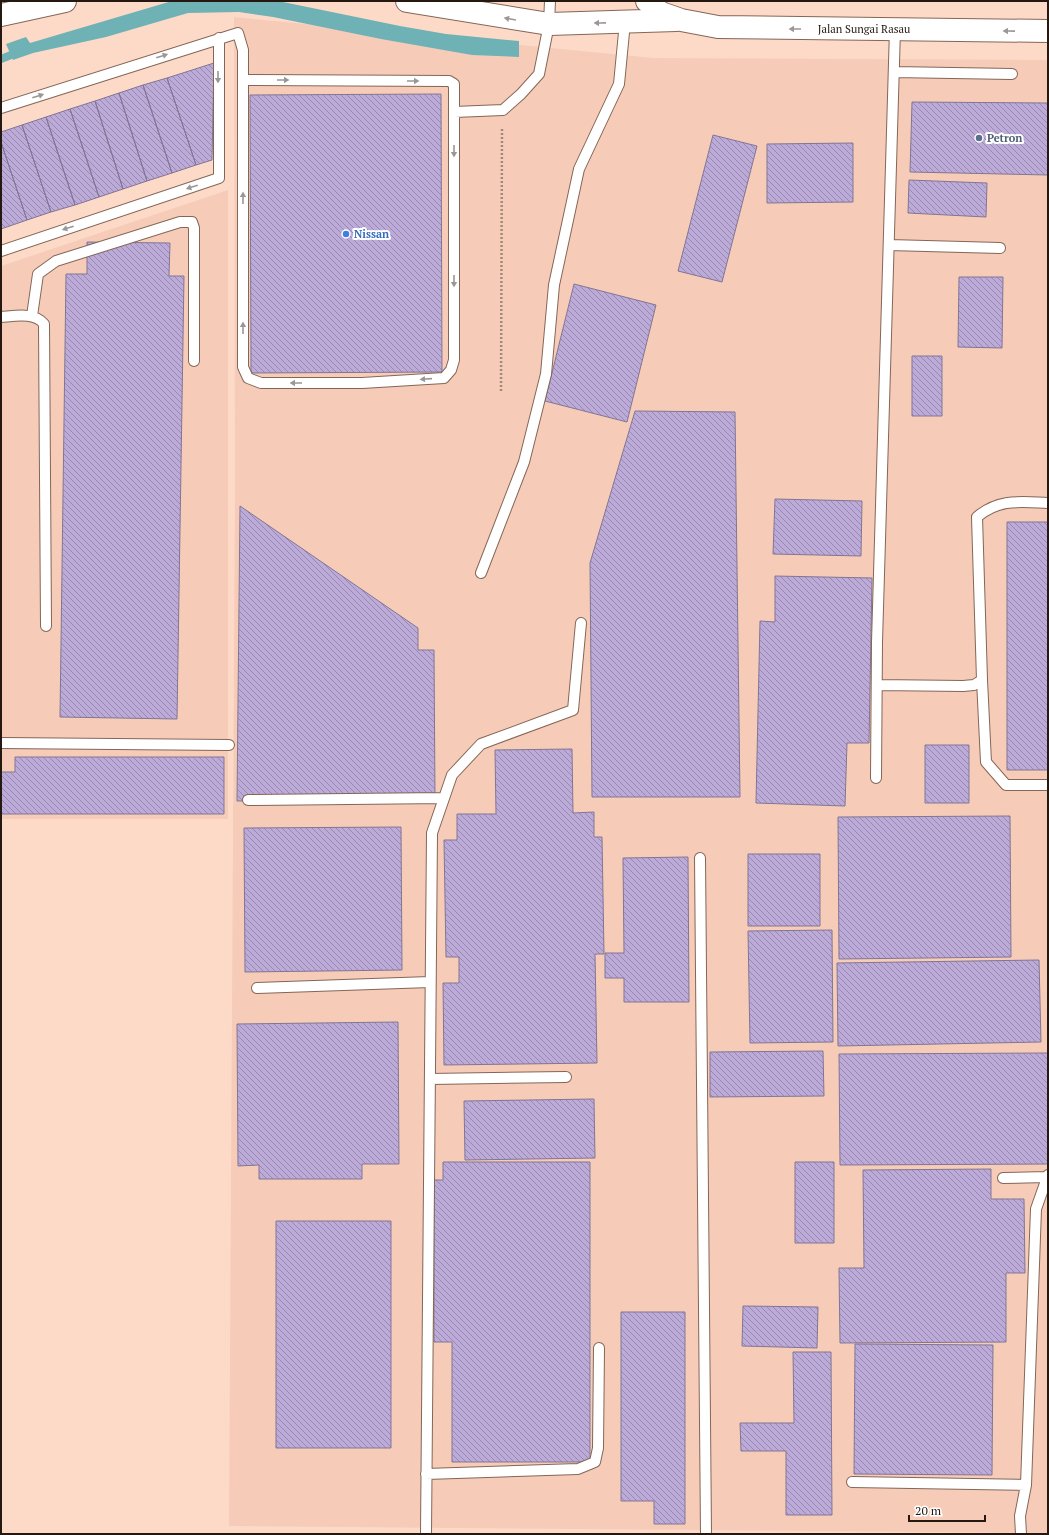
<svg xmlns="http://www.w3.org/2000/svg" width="1049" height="1535" font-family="'PT Serif',serif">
  <defs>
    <pattern id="building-back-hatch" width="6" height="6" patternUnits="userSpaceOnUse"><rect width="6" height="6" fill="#bcaad9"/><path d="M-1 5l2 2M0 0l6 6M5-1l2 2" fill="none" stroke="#9989af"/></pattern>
  </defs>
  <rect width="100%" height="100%" fill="#fddac8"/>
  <path fill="#f6ccb8" d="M234 17 653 58 1048 60V1533L229 1526 235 486Z
    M228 190V819H1V266Z"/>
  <path fill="#6eb2b6" d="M172 1 283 2 400 26 446 34 519 41V57L472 55 381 39 273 17 239 12 188 13 106 37 33 53 13 60 6 44 26 37 30 43Z"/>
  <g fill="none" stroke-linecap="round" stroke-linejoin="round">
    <path stroke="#6eb2b6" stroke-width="8" d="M1 59 11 55"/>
  </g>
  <path fill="url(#building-back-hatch)" stroke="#817693" d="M214 63 212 160 196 165 167 78Z
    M167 78 196 165 172 173 143 85Z
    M143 85 172 173 147 181 119 93Z
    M119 93 147 181 123 189 95 101Z
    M441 94 442 372 251 373 250 95Z
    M95 101 123 189 99 197 70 109Z
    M912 102 1048 103V175L910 172Z
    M70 109 99 197 75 205 46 117Z
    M46 117 75 205 51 212 22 125Z
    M22 125 51 212 27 220 1 142V132Z
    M713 135 757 146 722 282 678 271Z
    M1 142 27 220 1 229Z
    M853 143V202L767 203V144Z
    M909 180 987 183 986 217 908 213Z
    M87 242 170 243 169 276H184L177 719 60 717 66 274H87Z
    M959 277H1003L1002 348 958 347Z
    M574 284 656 305 627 422 545 401Z
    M912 356H942V416H912Z
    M635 411 735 412 740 797H592L590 563Z
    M775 499 862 501 861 556 773 554Z
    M240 506 418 628V650H434L435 800 237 801Z
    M1007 522H1048V770H1007Z
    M775 576 872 578 869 743H847L845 806 756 803 760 621 775 622Z
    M925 745H969V803H925Z
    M572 749 573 813 594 812V837H602L604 954H595L597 1063 444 1065 443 983H459V957H446L444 840H457V814H496L495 750Z
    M15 757H224V814H1V772H15Z
    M1010 816 1011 957 839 959 838 817Z
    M401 827 402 970 245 972 244 828Z
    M748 854H820V926H748Z
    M688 857 689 1002H624V978H605V953H624L623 858Z
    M832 930 833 1042 750 1043 748 931Z
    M1039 960 1041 1042 838 1046 837 963Z
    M398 1022 399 1164H362V1179H259V1165L238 1166 237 1024Z
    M823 1051 824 1096 710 1097V1052Z
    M1048 1053V1164L840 1165 839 1054Z
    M594 1099 595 1158 465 1160 464 1101Z
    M443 1162H590V1462H452V1342H434V1180H443Z
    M795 1162H834V1243H795Z
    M991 1169V1199H1024L1025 1273H1006V1342L840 1343 839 1268H864L863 1170Z
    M276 1221H391V1448H276Z
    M743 1306 818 1307 817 1348 742 1346Z
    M621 1312H685V1524H654V1501H621Z
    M855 1344 993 1345 992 1475 854 1474Z
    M793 1352H831L832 1515H786V1451H741L740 1423H794Z"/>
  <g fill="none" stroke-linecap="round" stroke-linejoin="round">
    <g stroke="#846657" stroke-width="12">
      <path id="service" d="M894 72 1012 74
        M1 108 238 33 243 50V367L248 378 261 383H362L444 378 451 370 454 360V84L449 81 244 80
        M454 112 503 110 521 94 539 74 549 24 550 1
        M889 245 1000 248
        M1 251 219 178V38
        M32 316 38 274 56 261 180 222H192L194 228V361
        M1 317C15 316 35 312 44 324L46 626
        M1048 503C1021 502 999 498 977 517L982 680 986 762 1006 785H1048
        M481 573 524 462 546 374 554 285 579 169 619 84 625 22
        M877 685 963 686 974 685 982 680
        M1 743 229 745
        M876 778 877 642 895 29
        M248 800 444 798
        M700 858 706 1534
        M257 988 430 982
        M430 1079 566 1077
        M1003 1178 1047 1177
        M426 1474 578 1469 595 1462 598 1448 599 1348
        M852 1482 1026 1485
        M426 1534 432 833 452 775 481 744 573 710 581 623
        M1021 1534 1020 1516 1026 1485 1036 1209 1048 1175"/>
    </g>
    <g stroke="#846657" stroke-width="24">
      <path id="primary" d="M407 1 549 24 676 20
        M647 1 661 13 681 20 718 27 1048 31
        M1 15 65 1"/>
    </g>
    <path stroke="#a3897c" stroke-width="2.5" stroke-dasharray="2 2" stroke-linecap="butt" d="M501 391 502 128"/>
    <use href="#service" stroke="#fff" stroke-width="10"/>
    <use href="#primary" stroke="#fff" stroke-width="22"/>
  </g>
  <defs><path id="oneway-solid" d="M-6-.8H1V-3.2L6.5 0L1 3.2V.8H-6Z"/></defs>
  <g fill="#9c9794">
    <use href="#oneway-solid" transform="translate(510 19) rotate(-170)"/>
    <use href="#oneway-solid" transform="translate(600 23) rotate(179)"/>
    <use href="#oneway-solid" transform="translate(795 29) rotate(-180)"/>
    <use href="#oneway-solid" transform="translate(1009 31) rotate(-179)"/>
    <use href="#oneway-solid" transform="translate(162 56) rotate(-18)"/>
    <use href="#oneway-solid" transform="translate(218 77) rotate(90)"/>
    <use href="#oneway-solid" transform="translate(283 80)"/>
    <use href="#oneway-solid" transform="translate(413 81)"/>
    <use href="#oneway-solid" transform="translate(38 96) rotate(-18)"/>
    <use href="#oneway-solid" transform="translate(454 151) rotate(90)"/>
    <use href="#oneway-solid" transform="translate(192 187) rotate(162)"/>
    <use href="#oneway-solid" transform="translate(243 198) rotate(-90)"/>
    <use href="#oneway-solid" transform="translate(68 228) rotate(162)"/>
    <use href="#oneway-solid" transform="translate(454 281) rotate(90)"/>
    <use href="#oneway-solid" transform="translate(243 328) rotate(-90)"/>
    <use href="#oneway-solid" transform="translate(426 379) rotate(176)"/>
    <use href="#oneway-solid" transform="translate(296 383) rotate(180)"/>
  </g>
  <circle fill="#5c6f8a" stroke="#fff" stroke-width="1.5" cx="979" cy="138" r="4"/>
  <circle fill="#3f7fe0" stroke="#fff" stroke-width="1.5" cx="346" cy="234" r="4"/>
  <g text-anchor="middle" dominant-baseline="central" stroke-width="4" stroke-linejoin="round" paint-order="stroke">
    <g font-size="11" fill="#241811" stroke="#fff">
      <text x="864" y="29">Jalan Sungai Rasau</text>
    </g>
    <g font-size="11" font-weight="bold" fill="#4e5e75" stroke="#fff" text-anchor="start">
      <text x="987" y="138">Petron</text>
    </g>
    <g font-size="11" font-weight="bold" fill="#366cbe" stroke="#fff" text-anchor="start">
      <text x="354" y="234">Nissan</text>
    </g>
  </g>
  <rect width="1049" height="1535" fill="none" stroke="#241811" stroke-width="4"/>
  <path d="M909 1515v6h76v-6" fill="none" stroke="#241811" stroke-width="2"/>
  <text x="915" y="1515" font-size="12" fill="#241811" stroke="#ffffff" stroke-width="3" paint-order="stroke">20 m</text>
</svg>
